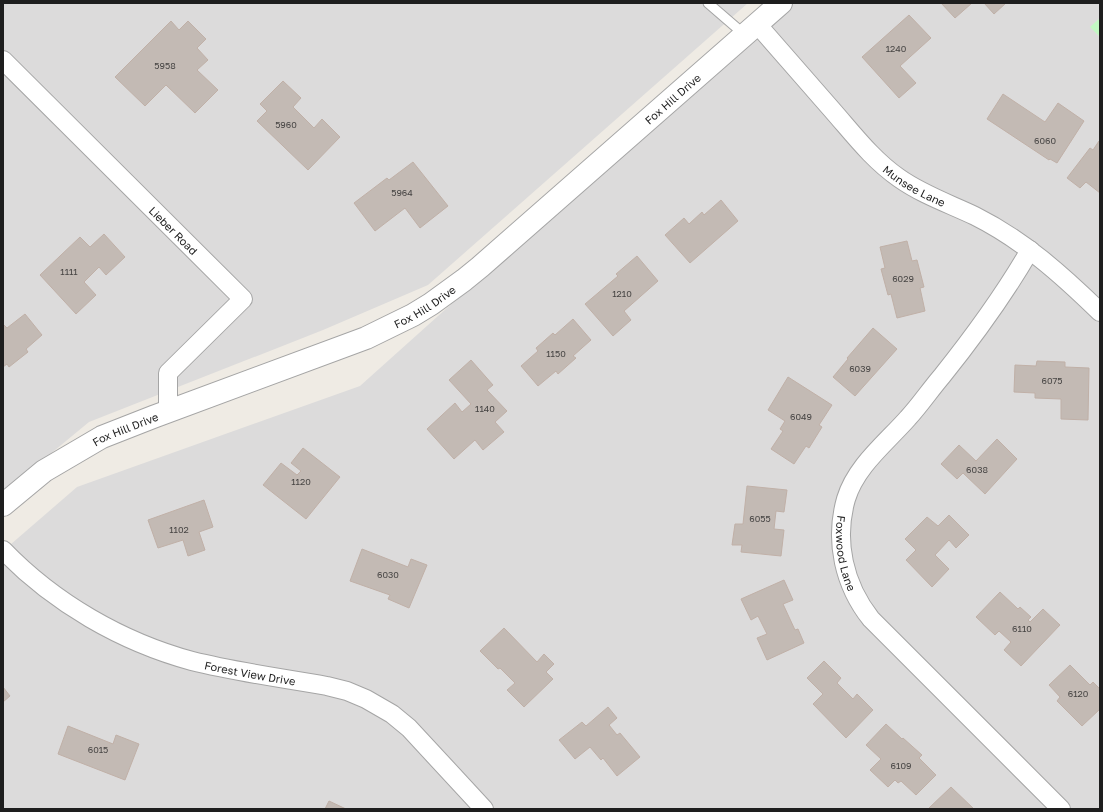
<svg xmlns="http://www.w3.org/2000/svg" width="1103" height="812" font-family="'Golos Text',sans-serif">
  <rect width="100%" height="100%" fill="#efebe4"/>
  <path fill="#dcdbdb" d="M3 3H748L428 285 323 330 89 422 3 493Z
    M787 3H1100V18L1091 27 1100 37V809H3V551L77 487 360 386Z"/>
  <path fill="#c2f8c3" d="M1100 18V37L1090 27Z"/>
  <path fill="#c3bab4" stroke="#c0b0a7" d="M941 3H972L955 18Z
    M984 3H1006L994 14Z
    M909 15 931 38 900 66 916 83 899 98 862 57Z
    M171 21 179 30 188 21 206 39 197 48 208 60 197 70 218 90 195 113 166 85 145 106 115 77Z
    M283 81 301 98 293 107 314 128 322 119 340 137 308 170 257 121 267 111 260 104Z
    M1003 94 1045 122 1058 103 1084 121 1057 163 1050 159 1049 160 987 119Z
    M1099 141 1100 142V193L1086 182 1080 188 1067 178 1090 148 1093 150Z
    M413 162 448 206 420 228 405 208 375 231 354 203 387 178 389 180Z
    M721 200 738 221 690 263 665 235 684 218 689 224 702 212 704 215Z
    M104 234 125 257 106 275 99 267 84 282 96 295 76 314 40 275 80 237 90 247Z
    M907 241 912 261 917 260 924 287 920 288 925 311 897 318 891 294 888 295 881 269 885 268 880 247Z
    M637 256 658 281 624 311 631 320 613 336 585 304 618 276 616 274Z
    M25 314 42 335 26 349 28 352 9 367 7 364 3 367V324L7 328Z
    M573 319 591 340 573 356 576 358 558 374 556 371 538 386 521 366 538 351 536 348 553 333 555 335Z
    M873 328 897 349 855 396 833 377 848 359 847 358Z
    M471 360 493 385 487 390 507 411 495 422 504 432 483 450 475 440 454 459 427 429 455 403 462 412 471 404 449 380Z
    M1037 361 1065 362V367L1089 368 1088 420 1061 419V399L1035 398V393L1014 392 1015 365 1036 366Z
    M788 377 832 405 819 425 822 427 809 448 806 446 794 464 771 449 783 431 780 429 785 421 768 410Z
    M997 439 1017 459 985 494 963 473 957 479 941 464 959 445 976 461Z
    M303 448 340 477 306 519 263 485 281 463 297 475 301 471 291 463Z
    M747 486 787 490 784 512 776 511 774 529 784 530 781 556 741 552 742 545H732L735 524H743Z
    M204 500 213 527 199 532 205 550 188 556 183 540 158 548 148 520Z
    M949 515 969 535 956 548 949 540 935 555 949 569 932 587 906 560 916 550 905 539 927 517 938 526Z
    M362 549 408 567 411 559 427 565 409 608 388 599 390 595 350 581Z
    M784 580 793 600 783 604 795 630 798 629 804 643 767 660 757 638 767 634 758 616 751 620 741 599Z
    M1000 592 1018 609 1020 607 1031 617 1028 620 1030 622 1043 609 1060 625 1021 666 1004 650 1011 642 999 631 995 635 976 617Z
    M504 628 537 662 544 654 554 664 546 672 553 679 524 707 507 690 515 683 500 668 498 669 480 651Z
    M824 661 841 678 837 683 853 699 857 694 873 710 846 738 813 704 823 694 807 678Z
    M1070 665 1090 685 1093 682 1100 689V709L1082 726 1057 701 1060 697 1049 685Z
    M3 687 10 696 3 702Z
    M608 707 617 718 609 725 617 735 620 733 640 757 617 776 603 758 601 760 590 747 575 759 559 740 582 722 586 726Z
    M886 724 902 739 903 738 922 755 919 758 936 775 916 795 901 781 898 783 895 780 888 787 870 770 881 759 866 745Z
    M68 726 113 744 116 735 139 744 125 780 58 754Z
    M951 787 974 809H930L929 808Z
    M329 801 346 809H325Z"/>
  <g fill="none" stroke-linecap="round" stroke-linejoin="round">
    <g stroke="#a5a5a5" stroke-width="11">
      <path id="service" d="M708 3 745 35"/>
    </g>
    <g stroke="#a5a5a5" stroke-width="20">
      <g id="minor">
        <path id="s1" d="M757 24C782 53 808 82 833 111 854 135 873 160 899 178 923 195 950 204 975 216 1023 240 1062 275 1100 312"/>
        <path id="s2" d="M3 60 243 299 168 373V411"/>
        <path id="s3" d="M1030 250C1004 295 974 336 942 376 930 390 920 405 908 418 886 443 856 466 846 499 834 541 844 585 871 619L1061 809"/>
        <path id="s4" d="M3 550C54 603 122 642 192 661 236 672 282 678 327 686L347 691 366 699 392 714 409 728 484 809"/>
      </g>
    </g>
    <g stroke="#a5a5a5" stroke-width="24">
      <g id="tertiary">
        <path id="s5" d="M3 505 44 471 102 437 153 417 366 338 413 315 431 304 464 280 480 267 781 3"/>
      </g>
    </g>
    <use href="#service" stroke="#fff" stroke-width="9"/>
    <use href="#minor" stroke="#fff" stroke-width="18"/>
    <use href="#tertiary" stroke="#fff" stroke-width="22"/>
  </g>
  <g text-anchor="middle" dominant-baseline="central" stroke-width="3.5" stroke-linejoin="round" paint-order="stroke">
    <g font-size="9" fill="#474544">
      <text x="896" y="48">1240</text>
      <text x="165" y="65">5958</text>
      <text x="286" y="124">5960</text>
      <text x="1045" y="140">6060</text>
      <text x="402" y="192">5964</text>
      <text x="69" y="271">1111</text>
      <text x="903" y="278">6029</text>
      <text x="622" y="293">1210</text>
      <text x="556" y="353">1150</text>
      <text x="860" y="368">6039</text>
      <text x="1052" y="380">6075</text>
      <text x="485" y="408">1140</text>
      <text x="801" y="416">6049</text>
      <text x="977" y="469">6038</text>
      <text x="301" y="481">1120</text>
      <text x="760" y="518">6055</text>
      <text x="179" y="529">1102</text>
      <text x="388" y="574">6030</text>
      <text x="1022" y="628">6110</text>
      <text x="1078" y="693">6120</text>
      <text x="98" y="749">6015</text>
      <text x="901" y="765">6109</text>
    </g>
    <g font-size="11" fill="#1e1e1e" stroke="#fff">
      <text stroke="none"><textPath href="#s5" startOffset="793">Fox Hill Drive</textPath></text>
      <text stroke="none"><textPath href="#s1" startOffset="227">Munsee Lane</textPath></text>
      <text stroke="none"><textPath href="#s2" startOffset="241">Lieber Road</textPath></text>
      <text stroke="none"><textPath href="#s5" startOffset="469">Fox Hill Drive</textPath></text>
      <text stroke="none"><textPath href="#s5" startOffset="145">Fox Hill Drive</textPath></text>
      <text stroke="none"><textPath href="#s3" startOffset="366">Foxwood Lane</textPath></text>
      <text stroke="none"><textPath href="#s4" startOffset="281">Forest View Drive</textPath></text>
    </g>
  </g>
  <rect width="1103" height="812" fill="none" stroke="#1e1e1e" stroke-width="8"/>
</svg>
